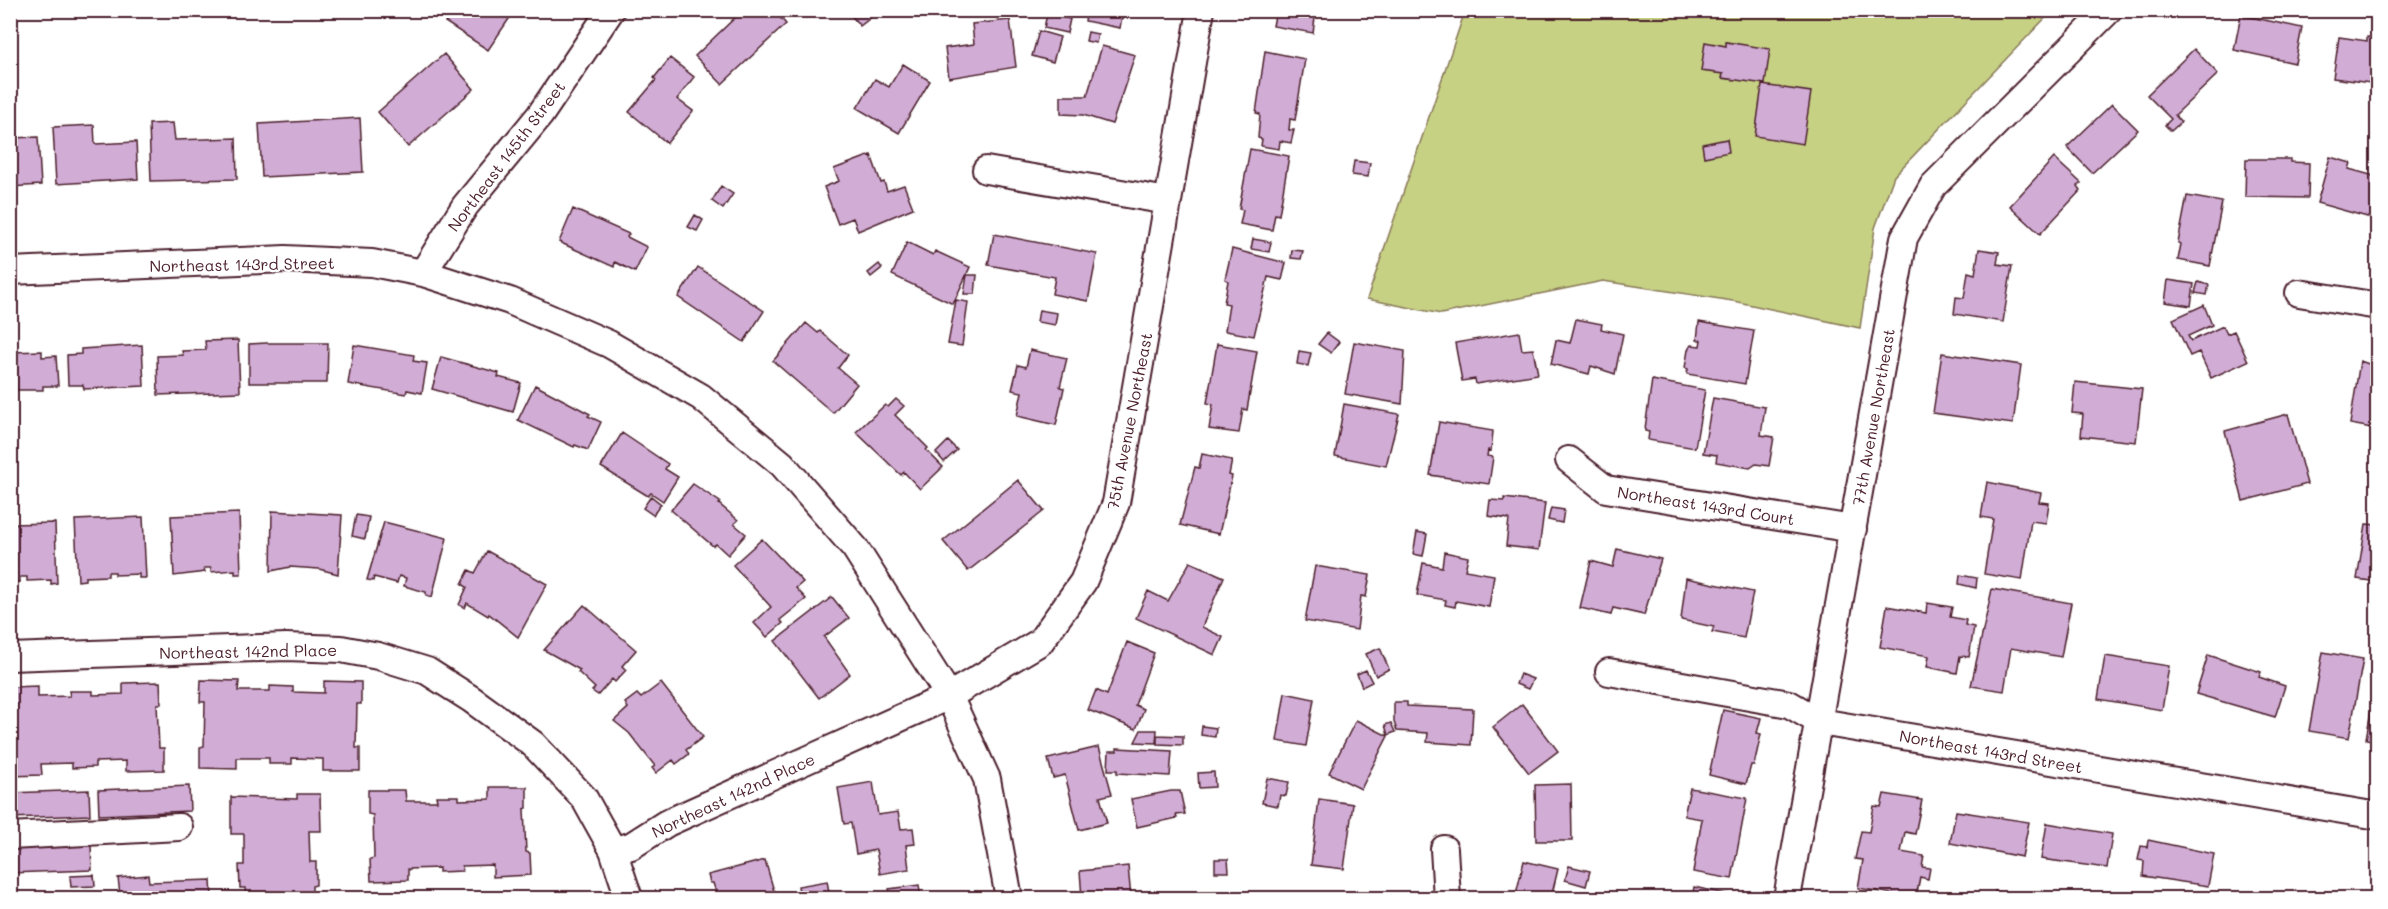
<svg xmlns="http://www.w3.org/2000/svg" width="2388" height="909" font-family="Mali,sans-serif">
  <rect width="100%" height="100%" fill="#fff"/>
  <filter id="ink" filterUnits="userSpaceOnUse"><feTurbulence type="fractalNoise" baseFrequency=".0167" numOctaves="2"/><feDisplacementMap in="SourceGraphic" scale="12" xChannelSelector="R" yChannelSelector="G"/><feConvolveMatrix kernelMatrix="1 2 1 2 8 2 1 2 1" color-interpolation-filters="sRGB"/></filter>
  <g filter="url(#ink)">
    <path fill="#c6d184" stroke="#887858" stroke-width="1.5" d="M1465 11H2052L1894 176 1875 228 1860 328 1733 301 1603 281 1441 314 1367 299Z"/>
    <path fill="#d1acd5" stroke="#4a1f2b" stroke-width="1.5" d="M452 10H515L488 50 445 22Z
      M773 10 786 24 722 84 695 56 743 10Z
      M855 10H877L878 12 860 26 850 14Z
      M1087 10H1123L1120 28 1085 21Z
      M1276 10H1316L1313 33 1273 26Z
      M1047 14 1070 19 1067 33 1044 28Z
      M2241 15 2302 28 2295 63 2234 50Z
      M1010 20 1016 67 949 78 945 48 974 44 972 24Z
      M1039 31 1060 37 1053 62 1032 56Z
      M1088 32 1098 34 1096 43 1086 41Z
      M2339 37 2367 41V37L2378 38V84L2333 78Z
      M1705 42 1726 46V42L1770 49 1765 84 1722 78 1723 74 1701 71Z
      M1102 46 1135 55 1112 124 1083 115 1061 114V96H1087Z
      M2194 49 2218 74 2175 115 2181 122 2171 131 2165 125 2171 119 2147 95Z
      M1265 51 1305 59 1295 120 1290 119 1289 130H1294L1291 143 1280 141 1279 149 1261 146 1262 139 1258 138 1260 114 1256 113Z
      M444 54 474 89 408 147 378 112Z
      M670 58 694 77 677 99 693 111 667 143 629 112 656 80 654 78Z
      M903 64 930 81 899 133 857 108 875 79 889 87Z
      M1762 85 1811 92 1803 144 1755 136Z
      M2112 104 2138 130 2092 173 2067 147Z
      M360 118 363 172 262 177 259 124Z
      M173 123 175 140 236 138 237 179 151 181 149 124Z
      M94 125 95 144 136 142 138 179 56 184 53 127Z
      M38 137 41 185 10 187V138Z
      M1727 139 1729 152 1704 157 1702 144Z
      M1250 149 1289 156 1279 215 1275 214 1272 230 1240 224 1243 210 1239 209Z
      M871 155 881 183 884 182 887 191 904 185 913 208 858 231 853 218 838 224 824 187 839 181 834 169Z
      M2330 157 2351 163 2349 169 2378 177V220L2317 203Z
      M2054 158 2081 183 2078 186 2081 190 2040 234 2010 206Z
      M2246 159H2291V162L2309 163 2308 198 2245 197Z
      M1354 161 1370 163 1368 177 1352 175Z
      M721 186 733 194 723 209 712 201Z
      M2187 196 2222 202 2210 266 2178 260 2181 244 2178 243Z
      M573 209 629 234 627 237 647 247 635 272 615 262 614 267 559 242Z
      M695 215 703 220 697 231 688 227Z
      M994 234 1097 254 1088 301 1052 294 1055 277 988 265Z
      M1253 239 1271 242 1269 252 1251 249Z
      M907 242 933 255 935 251 970 267 953 304 892 275Z
      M1232 249 1286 263 1282 280 1268 277 1254 336 1225 331 1229 304 1224 303 1228 281 1225 279Z
      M1979 249 1999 252 1997 264 2012 266 2003 322 1954 314 1956 297 1964 298 1968 272 1975 274Z
      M1292 250 1303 251 1301 259 1291 258Z
      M879 264 882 268 871 277 868 273Z
      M698 267 764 311 744 342 678 297Z
      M967 275H977L975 294H964Z
      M2168 280 2194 284 2191 306 2165 302Z
      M2198 282 2209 285 2207 295 2195 293Z
      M956 300 968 302 962 346 948 344Z
      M2204 305 2212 325 2188 336 2191 341 2223 326 2227 334 2234 331 2248 361 2211 378 2199 352 2190 356 2173 319Z
      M1039 310 1057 313 1055 325 1037 322Z
      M1576 319 1602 324 1601 329 1623 334 1615 374 1591 366 1589 374 1551 364 1556 340 1570 343Z
      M1699 322 1754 331 1745 384 1687 374 1688 369 1685 368 1688 350 1691 345 1700 346 1701 340H1697Z
      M806 323 818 333 820 331 848 355 838 368 857 384 833 413 773 361Z
      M1519 332 1522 350 1533 349 1538 374 1476 384 1475 379 1462 381 1455 343Z
      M1327 333 1339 342 1331 353 1318 344Z
      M238 340 240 392 158 395 157 356 183 355 182 351 206 350 205 341Z
      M1354 342 1405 351 1402 404 1345 394Z
      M267 343H328L327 383H249V344Z
      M1217 344 1257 351 1247 410 1243 409 1239 433 1209 429 1213 404 1207 403Z
      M142 345 144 386 84 389 83 385H68L67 355 81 354V349Z
      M354 345 414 355 413 361 427 363 422 393 407 390 406 394 348 384Z
      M1030 350 1067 358 1060 387 1064 388 1056 425 1017 416 1022 392 1012 390 1018 365 1026 367Z
      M42 351V357L56 356 58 386H43V390H10V352Z
      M1299 351 1311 353 1308 366 1297 364Z
      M1942 353 2021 365 2013 424 1933 413Z
      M441 357 499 373 498 377 521 383 513 412 432 389Z
      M2360 361 2378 367V429L2350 424Z
      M1652 380 1705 390 1695 448 1648 440 1649 432 1645 431 1646 421Z
      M2075 382 2142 389 2136 442 2081 436 2083 414 2072 413Z
      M535 385 590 414 588 416 601 422 588 450 575 445 574 447 518 420Z
      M1713 398 1765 407 1761 435 1774 437 1769 466 1756 464 1750 468 1716 462 1717 455 1703 453Z
      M896 399 904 406 895 415 928 448 926 450 943 467 920 489 904 472 901 475 856 432 885 405 888 407Z
      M1344 404 1399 414 1386 466 1335 456Z
      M2288 414 2307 484 2243 501 2225 431Z
      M1439 422 1493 431 1491 451 1488 450 1487 456 1493 457 1489 484 1430 475Z
      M622 433 668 464 665 469 678 477 663 501 651 493 648 496 601 467Z
      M948 441 957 450 944 462 936 453Z
      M1202 454 1232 460 1229 475 1232 476 1219 534 1180 525 1195 467 1199 468Z
      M1018 480 1044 511 968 571 943 541Z
      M1987 482 2041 493 2039 502 2049 503 2046 523 2031 521 2022 580 1984 574 1993 519 1981 517Z
      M693 484 720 502 719 504 738 520 734 524 746 534 728 555 716 544 713 546 671 510Z
      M651 496 661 504 653 515 643 508Z
      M1504 498 1545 503 1539 550 1506 546 1509 519 1488 516 1490 500 1504 501Z
      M1551 508 1564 510 1562 523 1548 520Z
      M272 511 342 515 338 574 319 569 290 567 271 571Z
      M239 513 241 574H235V570L211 572V568H204L205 572 174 576 171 516Z
      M356 515 369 517 365 539 352 536Z
      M143 517 146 578H139V574L115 575V572H108V576L85 577V580L78 581 75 520Z
      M384 522 447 538 432 597 426 595V592L404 586 406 578 399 576 397 583 374 577 373 581 367 580Z
      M55 523 57 583 51 584V580L27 581V577H20V582H10V524Z
      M2366 524 2378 525V582L2357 579Z
      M1417 532 1427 534 1423 556 1413 554Z
      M762 539 803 582 796 588 806 599 780 620 783 623 767 637 754 623 771 607 733 565Z
      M1617 549 1661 559 1644 615 1613 608 1611 615 1580 608 1591 561 1613 567Z
      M487 551 547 584 518 637 489 614 488 616 467 603 465 608 459 605 467 587 462 584 469 570 475 573Z
      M1444 552 1468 557 1465 570 1494 575 1489 607 1456 601 1455 607 1445 605 1446 600 1417 595 1423 563 1442 567Z
      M1190 562 1224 577 1202 627 1223 637 1215 655 1136 618 1148 591 1168 601Z
      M1315 566 1370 575 1366 597 1361 596 1357 630 1305 621Z
      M1960 575 1977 578 1976 588 1959 584Z
      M1686 578 1753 592 1744 638 1712 632 1714 627 1681 620Z
      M1992 589 2071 603 2061 657 2011 648 2004 691 1971 686Z
      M832 597 849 618 824 637 850 674 819 698 775 641Z
      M1927 603 1952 607 1950 617 1966 620 1965 625 1974 627 1969 657 1960 656 1957 673 1927 667 1929 656 1880 647 1887 606 1926 613Z
      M584 605 636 650 622 666 626 670 615 682 612 679 598 695 592 691 595 688 578 672 580 670 544 650Z
      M1127 642 1154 653 1135 705 1144 709 1136 729 1088 710 1096 690 1107 695Z
      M1380 648 1389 669 1376 676 1366 654Z
      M2323 652 2363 659 2349 738 2309 731Z
      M2208 655 2261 672 2259 677 2285 686 2275 717 2196 694Z
      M2105 656 2169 666 2162 710 2098 699Z
      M1366 670 1372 682 1362 687 1357 674Z
      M2378 670V741L2366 739Z
      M1520 674 1533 679 1528 689 1516 684Z
      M201 680 239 681 238 691H270V686L293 687V692L324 693V681L361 682V704H357L356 748H360V771H323V759L292 758V764H269V758H237V769L200 768V747L204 746 205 702H200Z
      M160 682 161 704H157L159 748H164V770L126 771V761L95 762V767L72 768V763L41 764 42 775 10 776V687L38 686V697L70 696 69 691H93V695L123 694V683Z
      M661 683 703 737 686 750 689 754 676 764 673 760 656 773 652 768 655 766 629 733 614 721 628 708 625 703 637 694 641 698Z
      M1285 693 1314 699 1306 746 1277 741Z
      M1394 702H1407V706L1473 709 1471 745 1427 742 1428 733 1397 731 1394 722Z
      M1522 704 1558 751 1529 773 1493 727Z
      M1723 710 1761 718 1757 733 1761 734 1754 765H1751L1746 784 1709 775Z
      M1356 720 1388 736 1361 789 1329 773Z
      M1391 723 1395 732 1388 735 1385 725Z
      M1202 726 1216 728 1215 737 1201 735Z
      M1141 730H1157L1156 743 1135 742Z
      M1157 735 1183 736V745L1157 744Z
      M1099 747 1112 794 1100 797 1107 823 1079 830 1065 775 1053 778 1048 759Z
      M1117 748 1172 751 1170 776 1117 773V770H1108L1109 751H1117Z
      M1214 772 1215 787 1199 788 1198 773Z
      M1267 778 1289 782 1286 796 1280 795 1278 806 1262 803Z
      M873 782 878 815 898 812 901 829 913 828 915 844 906 845 909 869 880 874 876 850 856 854 851 823 844 824 838 788Z
      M1571 784 1572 841H1536L1535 785Z
      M189 786 190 811 99 815 98 790Z
      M490 787H527V808L524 809 526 852 530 853 531 875 493 877V865L462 866V871L439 872V868L408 869V880L371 881 370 859 374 858 373 815 368 814V790H405L406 801H437L436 796H459V800L490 799Z
      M1690 788 1747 798 1732 879 1693 872 1702 819 1684 816Z
      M89 790 90 815 10 818V793Z
      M1171 791H1180L1185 814 1176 815 1177 818 1137 827 1131 799Z
      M297 794H320L321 831H309L310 862H316V885L312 886V898H246L245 888H240L239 865H244V834H231V797L297 799Z
      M1884 794 1922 800 1915 834 1905 832 1901 852 1924 856 1922 867 1930 868 1928 879 1920 877 1916 898 1858 888 1863 860 1855 859 1861 831 1869 832 1874 806 1881 807Z
      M1319 799 1353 804 1344 869 1311 865Z
      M1956 811 2029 822 2022 857 1950 843Z
      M2047 823 2112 834 2107 868 2041 859Z
      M2148 840 2214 854 2208 886 2143 876 2144 861 2138 860 2141 846 2147 847Z
      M91 845 92 870 10 873V849Z
      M1215 859H1228L1229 872H1215Z
      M765 860 776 898H721L720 894 717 895 713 883H710L708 875Z
      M1524 861 1558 869 1551 898H1515Z
      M1128 866 1131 898H1082L1080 871Z
      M1569 866 1590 871 1586 886 1565 880Z
      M94 875 95 886 71 887 70 876Z
      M148 875 149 882 211 880 212 898H112L111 896 120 895 118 878Z
      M827 881 829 892 800 898 798 886Z
      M919 885 921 898H891L889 889Z
      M1694 887 1731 895V898H1692Z
      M1995 891 2016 896V898H1993Z
      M1249 892 1265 895 1264 898H1248Z
      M1311 893 1334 897 1363 898H1311Z
      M419 895 420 898H395V896Z"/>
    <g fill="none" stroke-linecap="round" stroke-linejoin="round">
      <g stroke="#4a1f2b" stroke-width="30">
        <path id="minor" d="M986 170 1168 201
          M10 271 285 259 372 263 423 273 510 301 609 344 701 397 782 464 855 548 949 696 667 823 631 846 613 850 584 798 533 744 471 699 427 671 378 656 341 649 286 647 10 657
          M423 273 465 206 540 115 611 10
          M2299 293 2378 306
          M1569 460 1606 489 1853 529
          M1609 672 1789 704 1820 722 2378 816
          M10 836 179 827
          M1444 849 1447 898
          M613 850 629 898
          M1009 898 987 779 949 696 1040 642 1083 582 1116 503 1201 10
          M1787 898 1904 238 1933 186 2109 10"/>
      </g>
      <use href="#minor" stroke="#fff" stroke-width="26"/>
    </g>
  </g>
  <g text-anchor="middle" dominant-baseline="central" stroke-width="4.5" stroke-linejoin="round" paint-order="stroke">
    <g font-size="16" fill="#4a1f2b" stroke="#fff">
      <text transform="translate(506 156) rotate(-53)">Northeast 145th Street</text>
      <text transform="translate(242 264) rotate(-1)">Northeast 143rd Street</text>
      <text transform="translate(1873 417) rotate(-80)">77th Avenue Northeast</text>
      <text transform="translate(1129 421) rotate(-79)">75th Avenue Northeast</text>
      <text transform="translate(1706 505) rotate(9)">Northeast 143rd Court</text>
      <text transform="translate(248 651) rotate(-1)">Northeast 142nd Place</text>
      <text transform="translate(1991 751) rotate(10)">Northeast 143rd Street</text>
      <text transform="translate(733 795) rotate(-25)">Northeast 142nd Place</text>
    </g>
  </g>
  <rect width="2388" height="909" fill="none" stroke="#fff" stroke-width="36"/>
  <rect x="18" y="18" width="2352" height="873" fill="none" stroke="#4a1f2b" stroke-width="2" filter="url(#ink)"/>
</svg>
